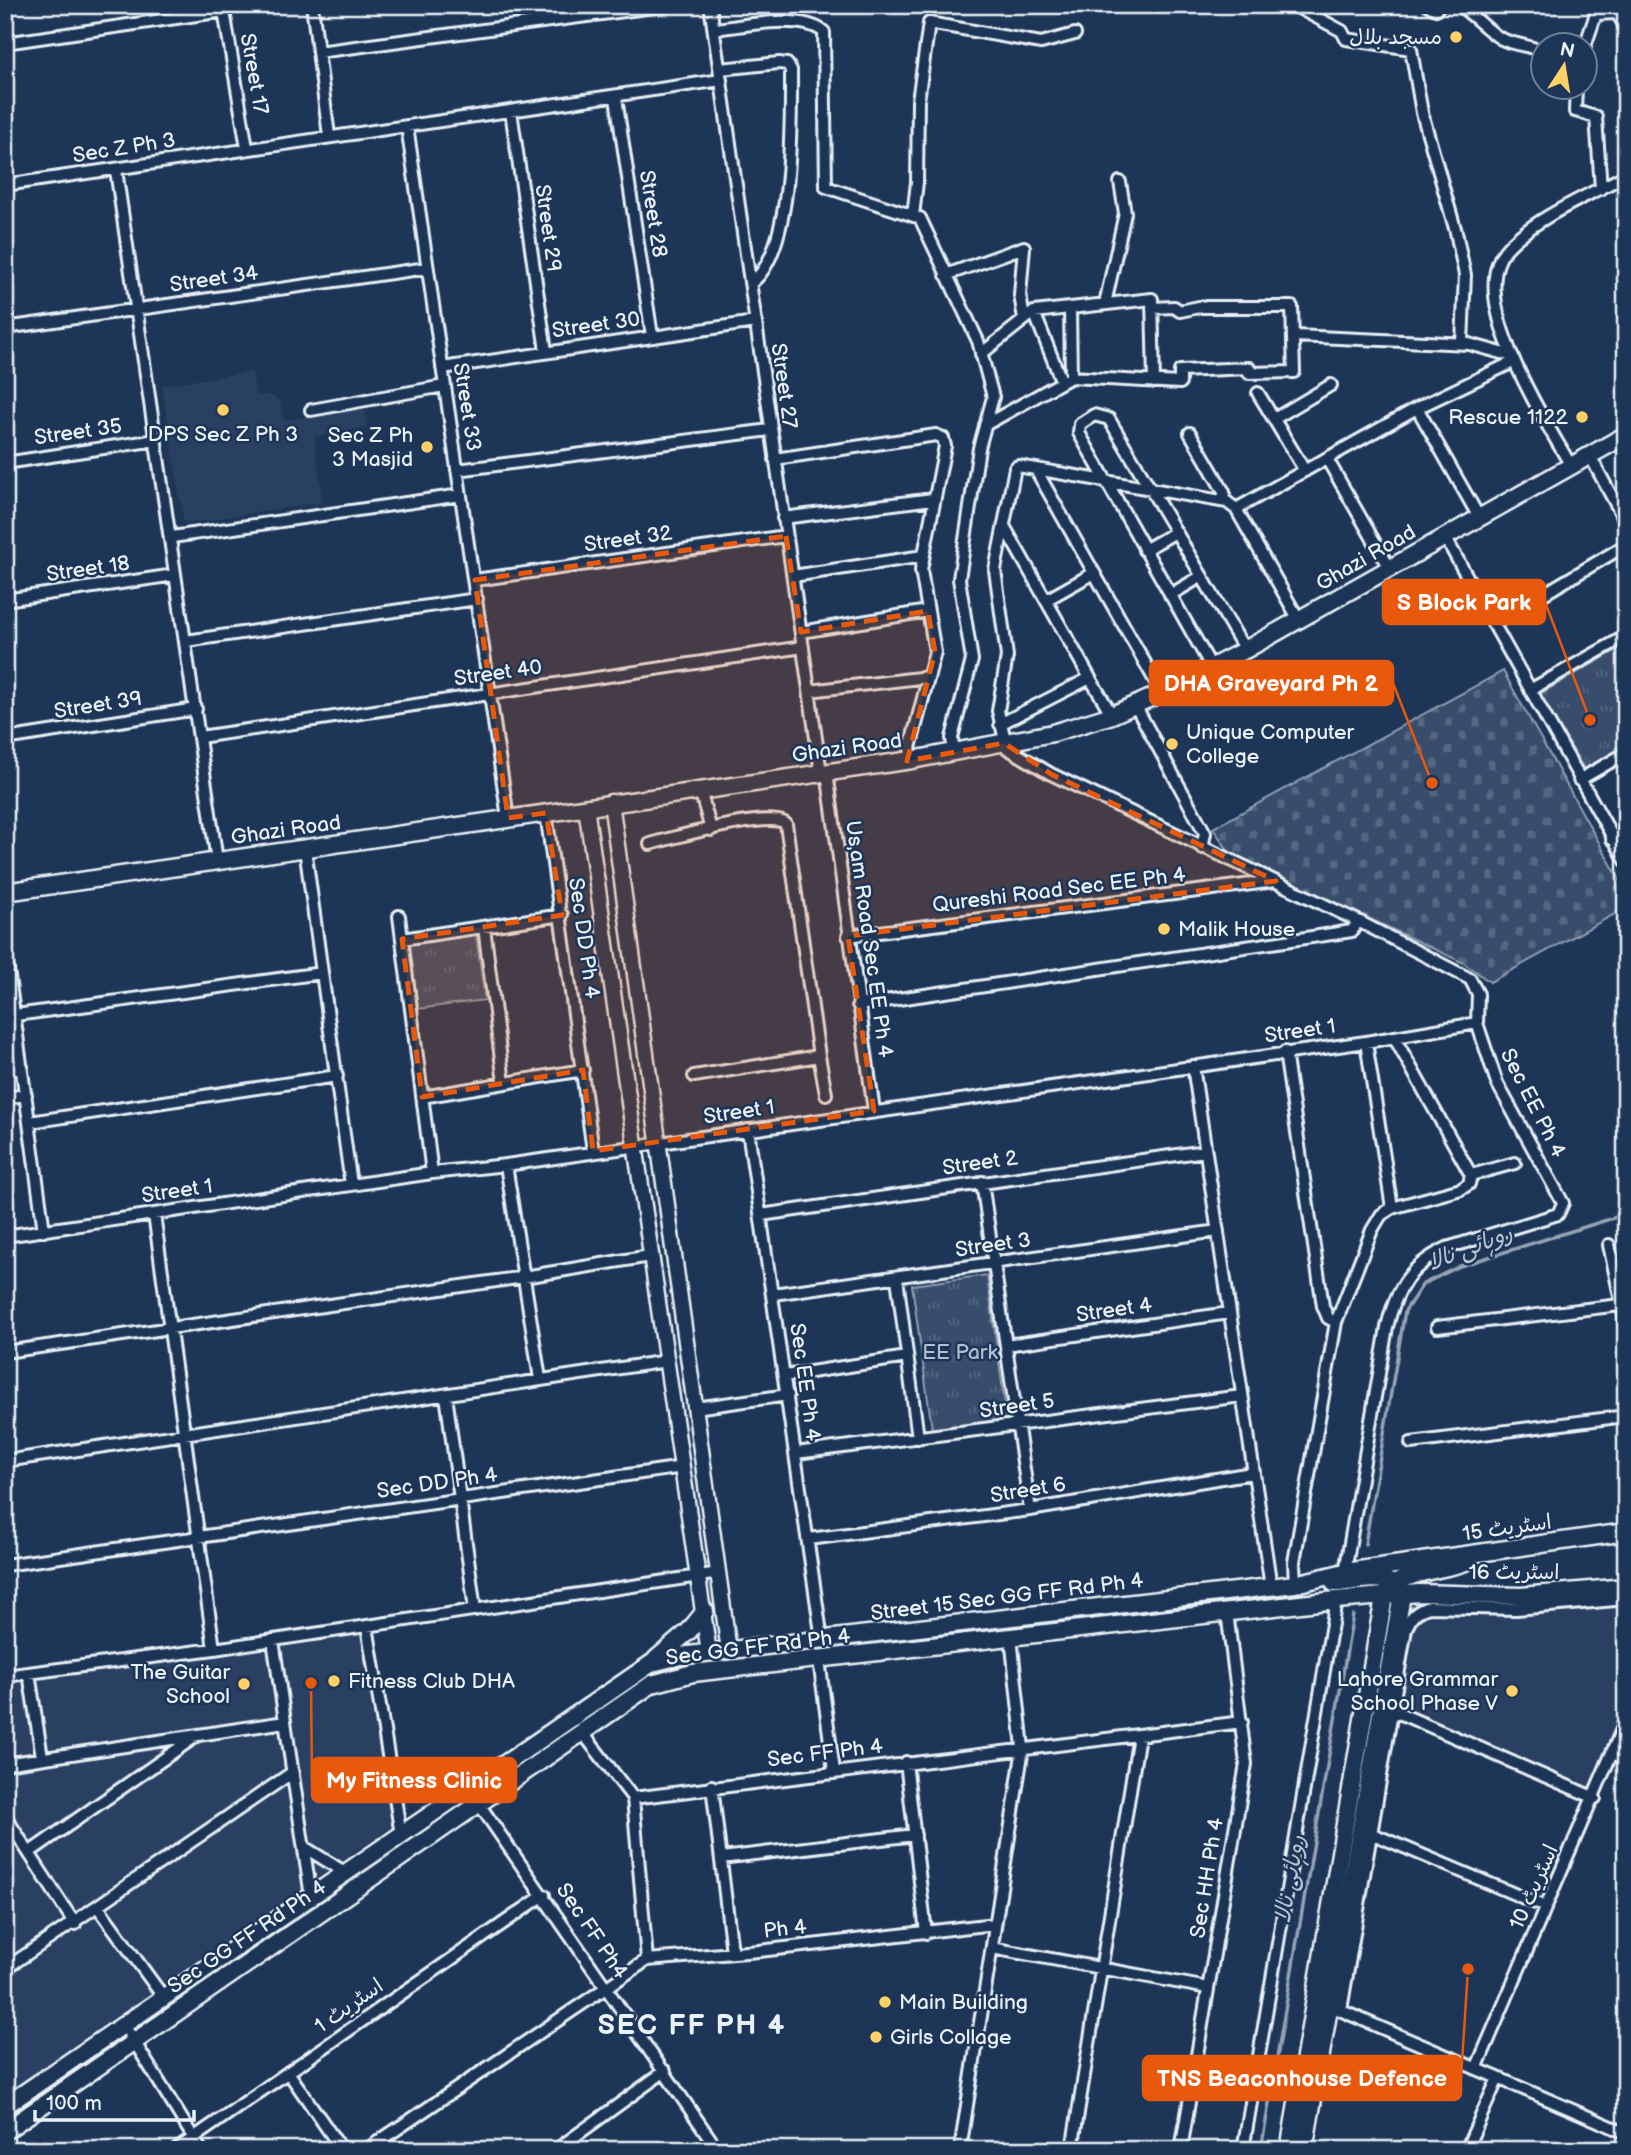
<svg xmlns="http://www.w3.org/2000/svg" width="1631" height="2155" font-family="'Balsamiq Sans','Playpen Sans Arabic',sans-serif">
  <defs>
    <pattern id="grass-tufts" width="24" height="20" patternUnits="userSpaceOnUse" patternTransform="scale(1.75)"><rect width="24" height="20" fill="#374d6c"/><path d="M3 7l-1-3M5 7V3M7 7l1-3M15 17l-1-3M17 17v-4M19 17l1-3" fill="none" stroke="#546782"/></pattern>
    <pattern id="cemetery-stones" width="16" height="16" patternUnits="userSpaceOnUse" patternTransform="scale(1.75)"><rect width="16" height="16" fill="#374d6c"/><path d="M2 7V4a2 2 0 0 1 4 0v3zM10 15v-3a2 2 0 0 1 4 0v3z" fill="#546782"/></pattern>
  </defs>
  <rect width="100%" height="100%" fill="#1d3557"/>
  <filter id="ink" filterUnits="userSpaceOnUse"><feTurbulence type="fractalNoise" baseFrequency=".0143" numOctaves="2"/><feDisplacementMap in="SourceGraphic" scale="14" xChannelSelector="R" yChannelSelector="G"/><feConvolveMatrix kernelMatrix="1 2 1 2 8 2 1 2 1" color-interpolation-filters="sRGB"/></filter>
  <g filter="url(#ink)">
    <path fill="#2a4162" d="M252 372 256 396 270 395 281 403 282 416 287 420 365 409 367 427 314 437 323 502 184 524 162 385Z
      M1626 1602V1709L1590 1793 1395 1707 1415 1618Z
      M363 1631 394 1825 5 2093V1681Z"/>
    <path fill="url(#grass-tufts)" stroke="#909fb2" stroke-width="2" d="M1626 645V745L1584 769 1540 694Z
      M476 934 485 1000 418 1009 409 943Z
      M987 1275 1007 1419 932 1429 912 1285Z"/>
    <path fill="url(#cemetery-stones)" stroke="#909fb2" stroke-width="2" d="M1503 671 1626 891V908L1490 982 1462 962 1230 853 1213 828Z"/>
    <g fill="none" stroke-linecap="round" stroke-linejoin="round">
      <path stroke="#95a4b5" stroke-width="3.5" d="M1365 1544 1405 1311 1423 1284 1460 1266 1626 1214
        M1261 2150 1353 1615"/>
      <g stroke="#e8f1f8" stroke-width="16">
        <path id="minor" d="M223 5 247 148
          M312 5 329 136
          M710 5 821 773
          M1293 5 1342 31 1346 39 1411 49 1422 113 1456 232 1465 275 1462 343
          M1428 5 1436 9 1440 5
          M1458 5C1472 13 1492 35 1502 39 1516 46 1530 44 1544 53
          M715 29C744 26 800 13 824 32L826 187 920 218 978 341 993 397 979 448 959 579 972 660 952 738 954 753
          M5 43 224 11
          M1585 46 1596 14 1617 13 1626 28
          M318 52 669 5
          M720 69 779 63 787 64 791 70C791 120 794 252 751 283
          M1576 88 1575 111 1596 117 1601 189
          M616 98 652 336
          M511 111 546 351
          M407 126 508 818
          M116 170 217 861
          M5 185 721 80
          M913 216 917 182 918 101 929 23 1041 43 1075 34
          M946 275 1024 247 1020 295 1024 319
          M1105 304 1125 213 1120 182
          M1070 308 1071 377
          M1034 312 1061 380
          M5 328 427 268
          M1295 336 1469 344 1509 355
          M981 354 1034 312 1152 299 1154 382
          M442 368 755 322
          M1258 393 1305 471
          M1417 408 1480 519
          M311 410 444 386
          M1274 419 1331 385
          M985 425 1071 377 1180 383V371L1249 368V373L1294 372 1292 307H1199L1180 311 1174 307 1152 308
          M1190 433 1224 492 1223 501
          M1590 456 1626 523
          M775 459 936 435 943 438 945 446 921 570 935 652 910 748 912 760
          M1327 459 1389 567
          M5 463 156 440
          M1571 466C1546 421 1462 295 1508 247 1536 217 1590 195 1626 175
          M457 470 770 430
          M1036 470 1162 693
          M1236 509 1417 408 1513 362
          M783 518 933 499
          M1176 532 1109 419 1094 415 1080 424 1079 433 1212 668
          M172 537 461 495
          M1445 537 1626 861
          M1144 550 1176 532 1245 650
          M793 576 923 556
          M475 580 786 536
          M1170 595 1202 576
          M5 600 175 575
          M1046 600 1094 573
          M1299 620 1236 509 1227 502 1018 466 1015 468 995 570 1007 656 998 711 1007 748 1051 774 1358 921 1470 979 1478 994 1477 1023 1497 1083 1563 1203 1558 1214 1447 1248C1410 1265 1396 1289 1387 1327L1345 1572
          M1493 624 1626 545
          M801 632 928 611
          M186 641 477 599
          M1090 678 1112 715
          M1530 690 1626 636
          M809 691 928 677
          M1135 705 1205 833 1202 848
          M1000 724 1090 678 1004 526
          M200 737 803 647
          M5 739 196 709
          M827 772 874 1111
          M1579 780 1626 753
          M700 790 711 830
          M546 813 593 1151
          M1612 839 1626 831
          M650 844C672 838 772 810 786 824L819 1056 694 1076
          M305 848 351 1185
          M399 916 432 1173
          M484 927 504 1083
          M848 936 1275 881
          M402 939 562 915
          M5 948 44 1231
          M858 1005 1352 931 1358 921
          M16 1015 322 973
          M1366 1042 1392 1208
          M1285 1052 1323 1306 1328 1318 1336 1322
          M819 1056 826 1094
          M1193 1066 1271 1587
          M5 1070 22 1067
          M422 1097 583 1070
          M5 1098 26 1095
          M30 1122 337 1076
          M748 1130 822 1640
          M506 1165 540 1379
          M1471 1175 1515 1163
          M982 1182 1030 1510
          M154 1214 214 1649
          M761 1215 1205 1151
          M5 1236 432 1173 506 1165 1366 1042 1477 1023
          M1609 1245 1626 1324
          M897 1278 918 1438
          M773 1294 1218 1231
          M1437 1327 1620 1305
          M1006 1345 1229 1313
          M5 1352 524 1277 650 1256
          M785 1376 907 1357
          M446 1395 475 1610
          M695 1408 788 1395
          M1411 1443 1626 1416
          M796 1453 1242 1396
          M5 1461 667 1361
          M809 1539 1030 1510 1252 1473
          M5 1565 683 1467
          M1295 1584 1294 1562 1336 1322 1372 1230 1381 1215 1392 1208 1461 1189 1469 1184 1471 1175 1394 1037
          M367 1626 401 1835
          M273 1640 311 1897
          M819 1660 834 1771
          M29 1673 42 1757
          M5 1676 214 1649 719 1573
          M1392 1710 1595 1798
          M582 1732 633 1798 647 1960
          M1612 1753 1626 1759
          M906 1762 926 1933
          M5 1764 285 1722
          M712 1786 732 1952
          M633 1798 1242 1722
          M479 1804 718 2150
          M5 1816 75 1924
          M1373 1834 1545 1907
          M304 1847 346 1873
          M30 1852 195 1737
          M721 1858 915 1835
          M98 1907 164 1998
          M992 1948 1208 1988
          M5 1969 293 1772
          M1335 2008 1626 2133
          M1341 2010 1406 1629C1411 1616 1416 1611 1429 1607L1516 1609 1626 1599
          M124 2025 201 2150
          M1476 2069 1626 1720
          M288 2072 342 2150
          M176 2150 544 1895
          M366 2150 647 1960 759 1951 986 1925 995 1927
          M556 2150 665 2071
          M960 2150 1023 1748 1011 1637
          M1072 2150 1139 1735
          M1181 2150 1246 1764 1227 1612
          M1243 2150 1336 1600
          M1466 2150 1498 2078"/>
      </g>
      <g stroke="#e8f1f8" stroke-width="19">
        <path id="tertiary" d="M611 802 729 1651
          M586 807 709 1653"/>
      </g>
      <g stroke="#e8f1f8" stroke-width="21">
        <path id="secondary" d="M5 892 912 760 1053 733 1112 715 1162 693 1245 650 1626 435
          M656 1659 689 1631 705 1611
          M5 2106 652 1663 680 1656 1295 1584 1345 1572 1626 1532
          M5 2131 652 1684 693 1673 1336 1600 1419 1593 1521 1596 1626 1587
          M1289 2150 1384 1597C1395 1571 1444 1571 1468 1561
          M1304 2150 1402 1595C1390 1569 1356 1583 1334 1583"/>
      </g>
      <use href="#minor" stroke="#1d3557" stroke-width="10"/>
      <use href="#tertiary" stroke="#1d3557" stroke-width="14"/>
      <use href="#secondary" stroke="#1d3557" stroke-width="16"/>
    </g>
  </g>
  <path fill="#e8590c" fill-opacity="0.2" stroke="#e8590c" stroke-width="5" stroke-dasharray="14 9" stroke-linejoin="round" d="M786 536 801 632 928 611 935 652 907 761 1004 743 1051 774 1276 881 848 936 874 1111 593 1151 583 1070 422 1097 402 939 562 915 546 813 508 818 475 580Z"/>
  <g fill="#ffd166" stroke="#1d3557" stroke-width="2.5">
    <circle cx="1456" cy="37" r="7"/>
    <circle cx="223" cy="410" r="7"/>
    <circle cx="1582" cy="417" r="7"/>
    <circle cx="427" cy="447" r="7"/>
    <circle cx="1172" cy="744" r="7"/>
    <circle cx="1164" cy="929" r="7"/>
    <circle cx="334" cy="1681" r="7"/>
    <circle cx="244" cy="1684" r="7"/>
    <circle cx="1512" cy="1691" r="7"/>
    <circle cx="885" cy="2002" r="7"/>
    <circle cx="876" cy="2037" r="7"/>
  </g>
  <g text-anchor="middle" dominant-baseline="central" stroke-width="5" stroke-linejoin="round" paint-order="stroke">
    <g font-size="21" fill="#e8f1f8" stroke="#1d3557" text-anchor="end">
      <text x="1442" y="37">مسجد بلال</text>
      <text x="1568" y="417">Rescue 1122</text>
      <text x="223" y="434" text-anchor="middle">DPS Sec Z Ph 3</text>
      <text x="413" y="435">Sec Z Ph<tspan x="413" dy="24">3 Masjid</tspan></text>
      <text x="1186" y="732" text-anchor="start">Unique Computer<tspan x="1186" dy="24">College</tspan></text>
      <text x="1178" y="929" text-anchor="start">Malik House</text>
      <text x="230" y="1672">The Guitar<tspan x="230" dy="24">School</tspan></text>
      <text x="1498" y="1679">Lahore Grammar<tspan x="1498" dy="24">School Phase V</tspan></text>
      <text x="348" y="1681" text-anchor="start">Fitness Club DHA</text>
      <text x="899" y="2002" text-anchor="start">Main Building</text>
      <text x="890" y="2037" text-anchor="start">Girls Collage</text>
    </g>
    <g font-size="21" fill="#e8f1f8" stroke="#1d3557">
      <text transform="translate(254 74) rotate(80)">Street 17</text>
      <text transform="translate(124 148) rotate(-9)">Sec Z Ph 3</text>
      <text transform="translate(653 214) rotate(81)">Street 28</text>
      <text transform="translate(548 228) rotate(82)">Street 29</text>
      <text transform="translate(214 279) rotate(-8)">Street 34</text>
      <text transform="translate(596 325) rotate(-8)">Street 30</text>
      <text transform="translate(784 386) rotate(82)">Street 27</text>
      <text transform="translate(467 407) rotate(81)">Street 33</text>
      <text transform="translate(78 432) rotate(-8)">Street 35</text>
      <text transform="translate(628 539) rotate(-8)">Street 32</text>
      <text transform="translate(1366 558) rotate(-30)">Ghazi Road</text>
      <text transform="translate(88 569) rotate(-8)">Street 18</text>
      <text transform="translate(498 673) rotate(-8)">Street 40</text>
      <text transform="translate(98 705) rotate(-9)">Street 39</text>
      <text transform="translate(847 748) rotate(-8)">Ghazi Road</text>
      <text transform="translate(286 830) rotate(-8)">Ghazi Road</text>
      <text transform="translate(1059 890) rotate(-7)">Qureshi Road Sec EE Ph 4</text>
      <text transform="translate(584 938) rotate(82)">Sec DD Ph 4</text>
      <text transform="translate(869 939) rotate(82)">Us,am Road Sec EE Ph 4</text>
      <text transform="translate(1300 1031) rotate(-8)">Street 1</text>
      <text transform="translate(1533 1103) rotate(63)">Sec EE Ph 4</text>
      <text transform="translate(739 1112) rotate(-8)">Street 1</text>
      <text transform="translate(980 1163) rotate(-8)">Street 2</text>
      <text transform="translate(177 1191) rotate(-8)">Street 1</text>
      <text transform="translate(993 1245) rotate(-8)">Street 3</text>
      <text transform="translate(1114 1310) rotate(-8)">Street 4</text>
      <text transform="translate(805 1382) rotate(82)">Sec EE Ph 4</text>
      <text transform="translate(1017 1406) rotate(-8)">Street 5</text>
      <text transform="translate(437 1483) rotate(-8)">Sec DD Ph 4</text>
      <text transform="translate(1028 1490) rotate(-9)">Street 6</text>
      <text transform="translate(1507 1528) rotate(-8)">اسٹریٹ 15</text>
      <text x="1514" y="1572">اسٹریٹ 16</text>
      <text transform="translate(1007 1597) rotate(-7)">Street 15 Sec GG FF Rd Ph 4</text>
      <text transform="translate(758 1647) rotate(-7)">Sec GG FF Rd Ph 4</text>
      <text transform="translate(825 1753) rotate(-7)">Sec FF Ph 4</text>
      <text transform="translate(1207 1878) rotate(-81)">Sec HH Ph 4</text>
      <text transform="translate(1534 1887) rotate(-66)">اسٹریٹ 10</text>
      <text transform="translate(785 1929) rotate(-6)">Ph 4</text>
      <text transform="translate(592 1931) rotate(56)">Sec FF Ph4</text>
      <text transform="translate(247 1937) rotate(-34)">Sec GG FF Rd Ph 4</text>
      <text transform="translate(349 2006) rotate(-35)">اسٹریٹ 1</text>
    </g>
    <g font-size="21" fill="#b3c0ce" stroke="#1d3557">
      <text x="960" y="1352">EE Park</text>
    </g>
    <g font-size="23" font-style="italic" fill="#b7c4d1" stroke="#1d3557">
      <text transform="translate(1470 1248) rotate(-21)">روہائی نالا</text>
      <text transform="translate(1290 1879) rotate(-80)">روہائی نالا</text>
    </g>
    <g font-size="28" font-weight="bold" letter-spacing="2" fill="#e8f1f8" stroke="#1d3557">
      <text x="692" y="2025">SEC FF PH 4</text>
    </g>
  </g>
  <path fill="none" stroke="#e8590c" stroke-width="2.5" d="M1590 720L1545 602M1432 783L1393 683M311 1683L312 1780M1468 1969L1461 2078"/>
  <g fill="#e8590c" stroke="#1d3557" stroke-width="2.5">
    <circle cx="1590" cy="720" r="7"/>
    <circle cx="1432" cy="783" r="7"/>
    <circle cx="311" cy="1683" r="7"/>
    <circle cx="1468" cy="1969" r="7"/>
  </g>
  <g fill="#e8590c" stroke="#e8590c" stroke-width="2.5">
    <rect x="1383" y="580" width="162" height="44" rx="7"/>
    <rect x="1150" y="661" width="243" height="44" rx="7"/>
    <rect x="312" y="1758" width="204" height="44" rx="7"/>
    <rect x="1143" y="2056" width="318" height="44" rx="7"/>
  </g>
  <g font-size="23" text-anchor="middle" font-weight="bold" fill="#fff">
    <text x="1464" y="610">S Block Park</text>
    <text x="1271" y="691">DHA Graveyard Ph 2</text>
    <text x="414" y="1788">My Fitness Clinic</text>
    <text x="1302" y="2086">TNS Beaconhouse Defence</text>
  </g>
  <rect width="1631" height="2155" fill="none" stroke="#1d3557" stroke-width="28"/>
  <rect x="14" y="14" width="1603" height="2127" fill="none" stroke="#e8f1f8" stroke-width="2.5" filter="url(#ink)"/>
  <g transform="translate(1564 66) rotate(12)"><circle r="33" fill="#1d3557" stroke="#6e8097" stroke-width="2"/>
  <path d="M0-5L12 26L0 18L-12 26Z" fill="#ffd166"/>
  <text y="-10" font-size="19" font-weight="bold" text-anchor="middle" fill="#e8f1f8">N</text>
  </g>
  <path d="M35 2110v10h159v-10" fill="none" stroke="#e8f1f8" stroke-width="3.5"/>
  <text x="46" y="2110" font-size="21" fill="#e8f1f8" stroke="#1d3557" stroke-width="5" paint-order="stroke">100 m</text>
</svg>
